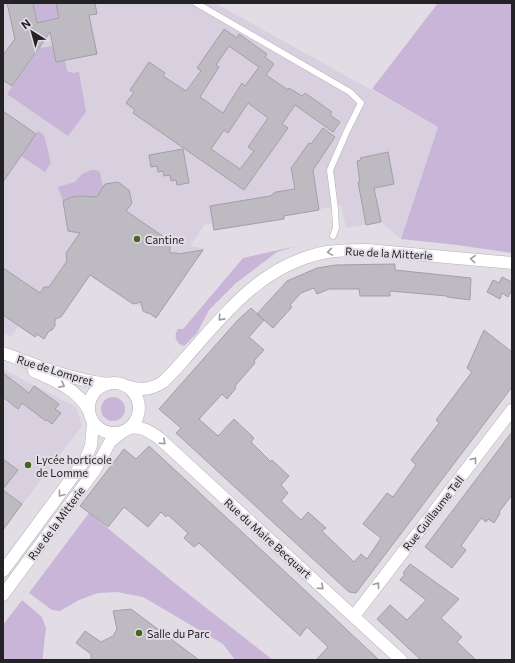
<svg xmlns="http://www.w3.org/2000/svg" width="515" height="663" font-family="Commissioner,sans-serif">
  <rect width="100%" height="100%" fill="#e2dde5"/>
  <path fill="#d8d0df" d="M3 3H215L438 127 401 239 381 222 346 228 341 205 284 216V219L214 230 212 223 204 225 191 245 193 247 205 248 156 318 95 276V274L86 275 44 339 38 335 35 337 18 326 11 337 3 333Z
    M3 369 76 407 82 426 3 530Z"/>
  <path fill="#c9b5d7" d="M33 3H56L59 18 37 23Z
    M438 3H512V253L457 245 401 239 438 127 372 89Z
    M41 46V48L53 46 65 60 67 71 73 73 79 72 86 112 68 136 7 94Z
    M38 131 44 135 51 163 45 172 21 156Z
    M91 170H96L100 172 103 187 98 196 101 218 93 206 91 197C80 195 73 197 63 201L58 187 75 182 82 174Z
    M297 246 277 252 236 283 209 310 197 333 184 346C176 344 173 336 178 329H183L243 258Z
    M101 409a12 12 0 1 1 24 0a12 12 0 1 1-24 0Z
    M89 513 182 589 273 660H235L223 644 143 597 117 592 98 593 79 600 60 611 52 610 29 593Z
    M22 600 42 617 46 628 43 654V660H3V625Z"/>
  <path fill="#bebac2" stroke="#a39fa6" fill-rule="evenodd" d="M7 3H33L37 23 59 18 56 3H95L97 14 89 15 97 54 56 62 50 32 12 86 3 80V55L15 39Z
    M224 29 237 38 239 34 267 54 265 57 274 64 266 75 288 90 289 88 302 96 305 93 332 112 330 115 340 122 333 132 295 105 282 124 288 128 244 190 133 113 135 110 126 103 134 92 130 90 149 62 165 73 163 76 186 91 201 71 197 68ZM229 46 259 67 245 86 242 83 223 113 200 97 219 67 216 65ZM248 103 268 118 248 147 254 151 240 169 211 149 224 130 228 133Z
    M3 111 36 134 3 182Z
    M323 128 335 137 313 170 319 210 284 216V219L214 230 210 206 270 196 276 192 295 189 291 168 309 143 311 144Z
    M183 149 189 183 177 185 176 180 171 181 170 175 164 176 163 171 158 172 157 166 151 167 149 155Z
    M388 152 394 184 374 188 381 222 366 225 358 182H360L357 161 361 160 360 158Z
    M118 182 129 190 132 203 126 211 170 241V253H177L178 254 203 250 156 318 149 313H147L143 311 141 302 133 304 90 275 61 317 55 319V326L52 330 49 331 44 339 37 334 35 337 3 315V268L40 293 44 287H49L67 261 66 253 80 233 68 231 63 201 72 197 80 196 97 197 105 184Z
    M395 264V270L471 278 470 300 447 297V296L390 291V296H360L359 289H329L317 294 314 288 301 293 290 305 292 307 273 328 257 314 287 281 317 268 336 265Z
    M502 277 512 282V290L508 297 502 293 500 299 487 292 493 280 499 283Z
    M251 308 264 320 249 337 264 350 254 361 255 363 235 386 236 388 227 399 222 394 199 419 218 436 234 419 254 438 251 442 271 462 272 460 289 476 281 485 288 493 281 501 301 520 308 512 326 528 322 531 354 562 361 554 367 559 381 538 363 524 387 493 393 497 416 465 411 460 439 423 436 420 472 372 467 368 484 330 512 352V387L356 593 349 592 176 433 181 428 159 409 237 321Z
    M3 373 29 393 34 386 59 404 55 409 61 413 52 424 47 420 46 421 22 403 18 409 3 397Z
    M512 432V495L499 512 500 513 494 523 488 519 486 522 481 518 461 546 466 550 452 568 425 547Z
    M149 446 295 581 379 660H316L328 647 307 627 300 636 199 543 194 547 184 538 188 533 168 515 166 517 161 512 148 527 124 507 108 527 80 506 124 449 136 459Z
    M3 459 18 470 3 489Z
    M3 490 22 504 3 530Z
    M410 564 459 599 441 618 462 637 457 642 476 660H421L377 619 390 605 407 620 426 600 400 580 405 574 403 573Z
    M131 609 199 660H91V654L76 643 85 631 101 642 113 636 117 629 113 611Z"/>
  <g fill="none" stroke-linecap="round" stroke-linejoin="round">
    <g stroke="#b5b1b8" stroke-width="7">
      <path id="service" d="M196 3 350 92 361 103 346 133 330 170 335 209 336 228 333 236"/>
    </g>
    <g stroke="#b5b1b8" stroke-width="13">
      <path id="minor" d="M3 353C37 366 72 380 108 384
        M34 371C55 381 78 389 89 411
        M89 408a25 25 0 1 1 50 0a25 25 0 1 1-50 0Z
        M127 386C140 391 151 390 163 382 175 371 185 358 196 346 234 303 268 263 327 252 340 250 353 250 367 250L512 263
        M129 428C142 426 149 431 159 438L401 660
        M3 571 85 460 91 446 93 422
        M3 595 95 470 110 442 122 432
        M354 616 512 410"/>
    </g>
    <use href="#service" stroke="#fff" stroke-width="6"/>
    <use href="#minor" stroke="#fff" stroke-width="12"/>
  </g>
  <defs><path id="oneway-chevron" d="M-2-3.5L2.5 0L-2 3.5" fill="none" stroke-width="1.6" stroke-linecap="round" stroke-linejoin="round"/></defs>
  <g stroke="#9c9c9c">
    <use href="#oneway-chevron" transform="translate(330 252) rotate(171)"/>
    <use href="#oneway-chevron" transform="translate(473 259) rotate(-175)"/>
    <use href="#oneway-chevron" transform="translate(221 318) rotate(132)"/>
    <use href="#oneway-chevron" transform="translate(62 385) rotate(27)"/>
    <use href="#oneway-chevron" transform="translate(163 442) rotate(42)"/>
    <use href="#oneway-chevron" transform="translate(474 460) rotate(-52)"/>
    <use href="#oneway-chevron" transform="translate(61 494) rotate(127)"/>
    <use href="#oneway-chevron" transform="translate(377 585) rotate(-52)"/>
    <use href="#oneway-chevron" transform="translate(321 587) rotate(42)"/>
  </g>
  <g fill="#44661d" stroke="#e2dde5" stroke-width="1.5">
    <circle cx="137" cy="239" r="4"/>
    <circle cx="28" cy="465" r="4"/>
    <circle cx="139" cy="633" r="4"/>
  </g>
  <g text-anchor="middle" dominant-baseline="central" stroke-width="4" stroke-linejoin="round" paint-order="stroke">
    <g font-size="11" fill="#232224" stroke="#e2dde5" text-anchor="start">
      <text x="145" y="239">Cantine</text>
      <text x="36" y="459">Lycée horticole<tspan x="36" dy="13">de Lomme</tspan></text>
      <text x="147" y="633">Salle du Parc</text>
    </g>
    <g font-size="11" fill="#232224" stroke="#e2dde5">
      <text transform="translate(389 253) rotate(3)">Rue de la Mitterie</text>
      <text transform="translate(55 370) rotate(17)">Rue de Lompret</text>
      <text transform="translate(433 513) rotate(-52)">Rue Guillaume Tell</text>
      <text transform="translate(56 523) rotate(-54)">Rue de la Mitterie</text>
      <text transform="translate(268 538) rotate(42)">Rue du Maire Becquart</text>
    </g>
  </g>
  <rect width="515" height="663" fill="none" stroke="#232224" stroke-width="8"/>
  <g transform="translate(32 32) rotate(323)" stroke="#e2dde5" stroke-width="3" paint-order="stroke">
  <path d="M0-3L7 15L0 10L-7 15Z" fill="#232224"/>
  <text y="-6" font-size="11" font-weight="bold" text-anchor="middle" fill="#232224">N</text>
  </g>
</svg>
